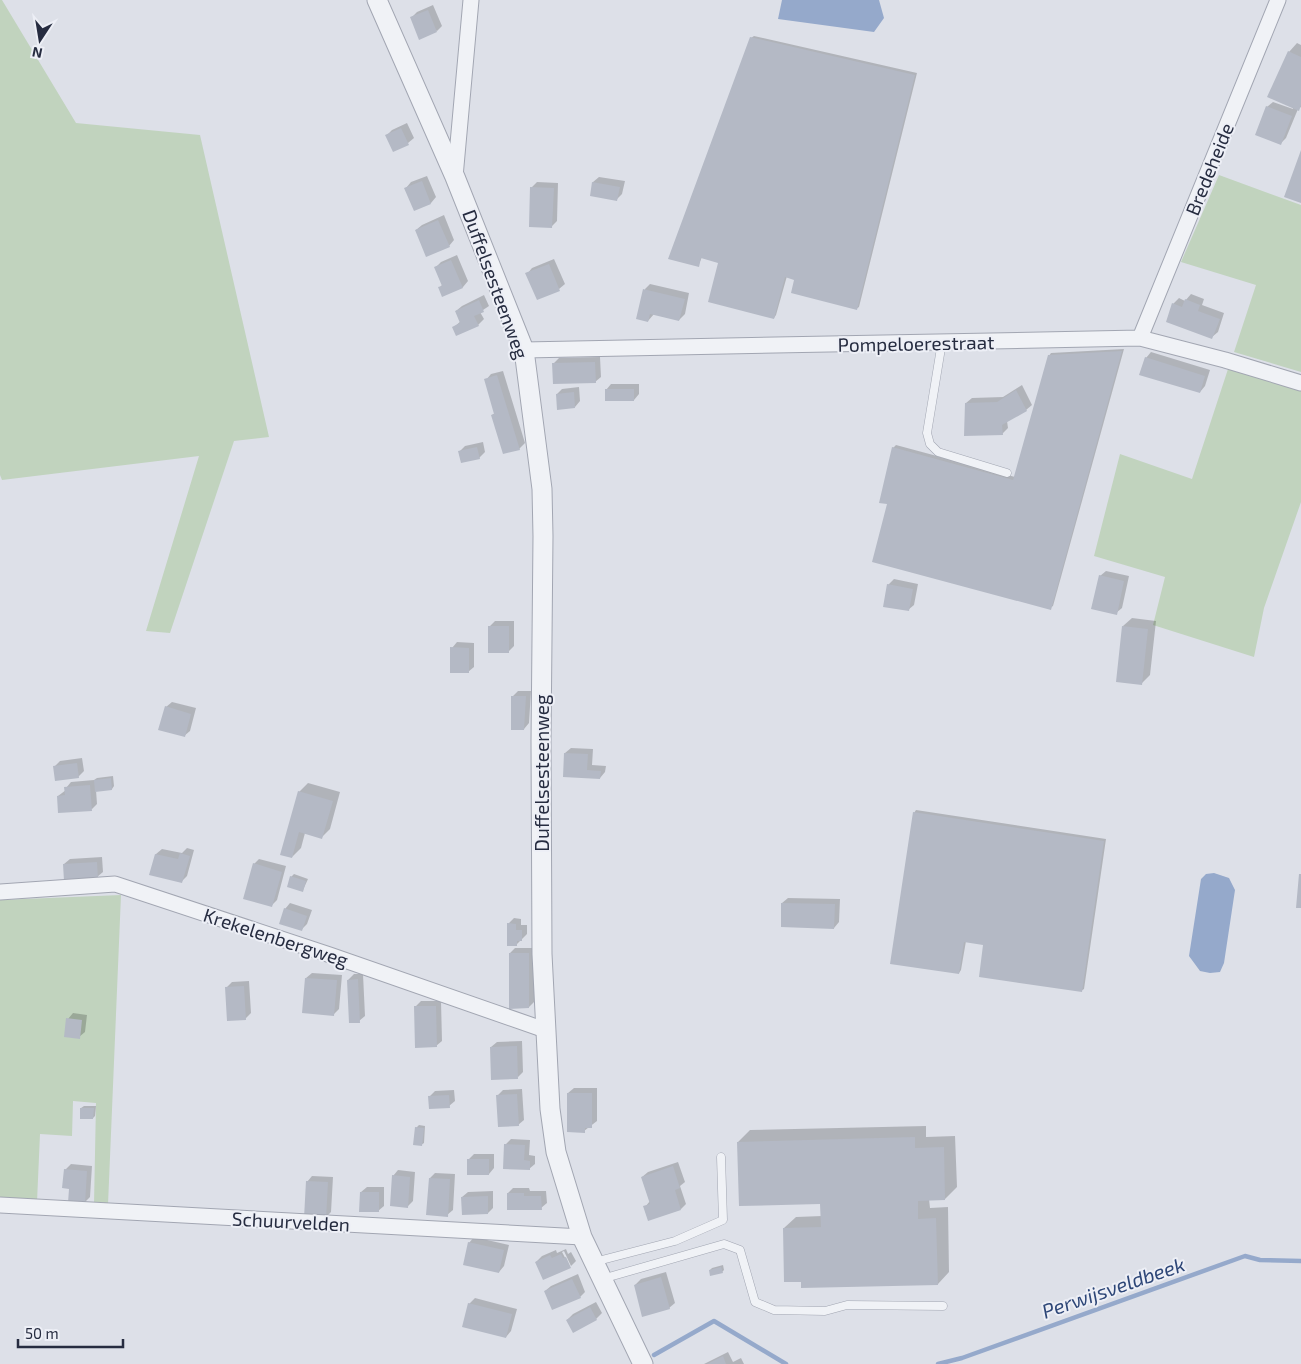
<svg xmlns="http://www.w3.org/2000/svg" width="1301" height="1364" font-family="'Exo 2',sans-serif">
  <rect width="100%" height="100%" fill="#dde0e8"/>
  <path fill="#c1d3be" d="M0 0H2L76 123 200 135 269 437 234 441 170 633 146 631 199 456 2 480 0 475Z
    M1219 175 1301 205V372L1234 352 1256 285 1181 262Z
    M1229 366 1301 389V502L1264 608 1254 657 1153 625 1165 577 1094 556 1120 454 1192 479Z
    M121 895 108 1205 94 1204 96 1103 73 1101 72 1136 40 1134 37 1202 0 1199V900Z"/>
  <path fill="#95a9cb" d="M782 0H879L884 18 874 32 778 19Z
    M1214 873 1229 878 1235 890 1224 963 1220 972 1210 973 1200 971 1189 956 1201 879 1206 874Z"/>
  <path fill="#0003" d="M433 5 442 26 437 31 411 18 417 12Z
    M754 36 917 73 859 307 856 309 796 279 787 276 776 315 774 318 720 262 702 257 698 266 751 38Z
    M1297 43 1301 45V107L1298 109 1286 138 1281 143 1267 107 1273 102 1293 109 1289 52Z
    M407 123 414 138 408 143 393 150 387 135 392 130Z
    M427 176 436 197 431 203 415 209 406 188 411 182Z
    M599 177 625 181 622 194 617 199 591 195 593 182Z
    M537 182 558 183 557 221 551 227 531 188Z
    M444 215 454 240 449 246 416 230 422 225Z
    M457 255 468 281 463 287 443 295 440 287 443 284 436 267 441 262Z
    M554 259 565 284 559 289 527 274 532 268Z
    M650 284 689 293 685 314 679 320 654 314 648 321 645 289Z
    M1191 294 1204 299 1202 305 1224 313 1218 332 1212 337 1173 304 1179 298 1185 301Z
    M484 295 489 306 480 312 484 319 478 325 454 327 461 321 456 311 462 306Z
    M1124 349 1053 606 1050 608 888 503 893 448 896 445 1015 477 1049 356 1051 353Z
    M1151 352 1210 370 1205 386 1200 392 1146 358Z
    M600 357 601 377 595 382 553 364 559 358Z
    M503 371 525 443 519 449 492 415 495 413 486 380 491 374Z
    M611 384H639V394L634 400 606 390Z
    M1022 385 1032 405 1026 410 1007 421 1008 428 1002 434 966 403 972 398 1003 397Z
    M579 387 580 401 575 407 557 394 562 389Z
    M483 442 485 452 479 458 459 452 465 446Z
    M1106 571 1129 576 1122 608 1116 613 1100 576Z
    M894 579 918 584 914 605 908 610 888 585Z
    M1132 618 1156 621 1150 675 1141 684 1123 626Z
    M495 621H514V646L508 652 489 627Z
    M457 642 474 643V667L468 672 452 648Z
    M518 691H531L529 723 524 729 512 697Z
    M172 702 196 708 190 731 184 736 166 707Z
    M571 748 593 749 592 765 606 766 605 772 600 778 564 776 565 753Z
    M82 758 84 771 78 777 54 767 60 761Z
    M113 776 114 786 112 789 96 790 97 804 92 809 58 796 66 790V788L71 782 94 780 97 778Z
    M308 783 340 792 330 829 322 837 305 833 301 848 292 857 299 792Z
    M916 810 1106 839 1084 989 1081 991 985 944 966 941 961 970 959 973 914 813Z
    M187 848 194 850 187 876 181 882 151 874 156 854 162 849 182 853Z
    M102 857 103 872 97 877 64 864 70 859Z
    M259 859 286 866 277 900 271 906 254 864Z
    M294 874 308 879 303 890 291 877Z
    M788 898 840 899 839 922 834 928 782 903Z
    M290 903 312 910 307 924 301 930 285 909Z
    M514 918 521 919V925H527V934L516 945 508 924Z
    M515 948H534V1002L529 1007 510 953Z
    M312 973 342 975 339 1009 333 1015 306 978Z
    M354 974H363L365 1016 359 1021 348 980Z
    M249 981 251 1013 245 1019 227 987 232 982Z
    M421 1001H441L442 1041 436 1046 415 1007Z
    M73 1013 87 1015 85 1032 79 1037 68 1019Z
    M522 1041 523 1072 518 1077 491 1047 497 1042Z
    M574 1088H597V1121L584 1131 568 1093Z
    M522 1089 524 1120 518 1125 498 1095 503 1090Z
    M454 1090 455 1101 449 1106 429 1097 435 1091Z
    M84 1106H96L95 1116 93 1118 81 1108Z
    M419 1125 425 1126 424 1143 421 1145 416 1128Z
    M926 1126V1137L955 1136 957 1187 945 1199H929L930 1208 948 1207 949 1272 938 1284 802 1281 784 1228 796 1217 822 1216V1202L738 1142 750 1130Z
    M511 1139 530 1140 529 1155 535 1156V1164L529 1169 505 1145Z
    M474 1154H494V1168L489 1174 468 1160Z
    M678 1162 685 1182 680 1186 686 1204 681 1209 645 1207 650 1201 642 1177 648 1172Z
    M71 1164 92 1166 90 1197 84 1203 71 1188 65 1170Z
    M398 1170 415 1172 413 1201 408 1206 393 1176Z
    M435 1173 455 1174 453 1210 447 1215 430 1178Z
    M312 1176 333 1177 331 1212 326 1217 307 1182Z
    M367 1187H384V1206L378 1211 361 1192Z
    M513 1188H529L530 1191H546L547 1203 541 1208 508 1193Z
    M493 1191V1208L488 1213 462 1197 468 1192Z
    M474 1237 509 1245 504 1266 499 1272 469 1243Z
    M566 1249 568 1254 571 1252 576 1261 571 1266 564 1251 562 1252 570 1267 536 1262 542 1256 556 1250 557 1253Z
    M723 1265 724 1270 722 1272 710 1270 712 1268Z
    M666 1272 675 1303 669 1308 635 1285 641 1279Z
    M578 1274 585 1292 580 1297 545 1291 551 1286Z
    M475 1298 517 1309 511 1331 506 1337 469 1304Z
    M596 1302 602 1313 596 1319 567 1320 573 1314Z
    M728 1352 733 1362 741 1358 744 1364H704Z"/>
  <g fill="none" stroke-linecap="round" stroke-linejoin="round">
    <path stroke="#95a9cb" stroke-width="4.5" d="M654 1355 714 1321 786 1364
      M938 1364 962 1358 1245 1256 1260 1260 1301 1261"/>
  </g>
  <path fill="#b4b9c5" d="M428 10 437 32 419 40 410 17Z
    M750 37 915 75 857 310 791 293 794 280 785 277 774 319 708 302 718 263 701 258 699 267 668 259Z
    M1288 51 1301 57V105L1299 111 1267 97Z
    M1266 106 1292 116 1281 145 1255 135Z
    M401 128 409 145 393 152 385 135Z
    M1301 150V203L1284 197Z
    M422 181 431 204 414 211 404 188Z
    M592 182 620 187 617 201 590 196Z
    M530 187 554 188 552 228 529 227Z
    M438 220 450 247 426 257 415 230Z
    M451 260 463 288 442 297 438 287 442 286 434 267Z
    M549 264 560 291 537 300 525 273Z
    M643 289 685 299 679 321 650 314 648 322 636 319Z
    M1185 299 1200 305 1198 311 1220 319 1212 339 1166 322 1172 303 1182 307Z
    M479 300 484 312 474 316 479 326 456 336 452 327 460 323 455 311Z
    M1122 351 1051 610 872 562 887 504 879 503 892 447 1013 480 1048 355Z
    M1145 357 1205 376 1200 393 1139 375Z
    M595 362 596 383 553 384 552 363Z
    M497 375 520 450 503 454 491 415 494 414 484 379Z
    M605 389H634V401H605Z
    M1016 390 1027 411 1002 425 1003 435 964 436 965 403 997 402Z
    M574 392 575 408 557 410 556 394Z
    M477 447 480 459 461 463 458 451Z
    M1099 575 1124 581 1117 615 1091 609Z
    M887 584 913 589 909 611 883 607Z
    M488 626H509V653H488Z
    M1122 626 1148 629 1142 685 1116 682Z
    M450 647 469 648V673H450Z
    M511 696H526L524 730H511Z
    M165 706 191 714 185 737 158 730Z
    M564 753 588 754 587 770 601 771 600 779 563 777Z
    M77 763 79 778 55 781 53 766Z
    M111 778 112 790 95 792 94 780Z
    M90 785 92 811 58 813 57 796 65 795 64 787Z
    M298 791 333 801 322 839 299 832 292 858 280 855Z
    M913 812 1104 841 1082 992 979 977 983 945 964 942 959 974 890 964Z
    M180 853 190 856 182 883 149 875 155 854 178 859Z
    M97 862 98 879 64 881 63 864Z
    M253 863 282 872 272 907 243 899Z
    M1299 874H1301V908H1296Z
    M290 876 306 881 303 892 287 887Z
    M781 903 835 904 834 929 781 927Z
    M284 908 307 916 302 931 279 924Z
    M507 923 516 924V930H522V941H517V946H507Z
    M509 953H529V1008L509 1009Z
    M305 978 337 980 334 1016 302 1013Z
    M358 979 360 1023H349L347 980Z
    M244 986 246 1020 227 1021 225 987Z
    M414 1006H436L437 1047 415 1048Z
    M66 1018 82 1020 80 1039 64 1037Z
    M517 1046 518 1079 491 1080 490 1047Z
    M567 1093H592V1128H585V1133L567 1132Z
    M517 1094 519 1126 498 1127 496 1095Z
    M449 1095 450 1108 429 1109 428 1096Z
    M80 1108H94L93 1119H80Z
    M415 1127 424 1128 422 1146 413 1145Z
    M915 1137V1148L944 1147 945 1200 918 1201V1219L936 1218 938 1285 801 1288V1282H784L783 1228 821 1227 820 1204 739 1206 737 1142Z
    M504 1144 525 1145 524 1160 530 1161V1170L503 1169Z
    M467 1159H489V1175H467Z
    M673 1166 680 1188 675 1190 681 1210 648 1221 643 1206 650 1204 641 1177Z
    M64 1169 87 1171 85 1204 68 1203 69 1189 62 1188Z
    M392 1175 410 1177 408 1208 390 1206Z
    M429 1178 450 1179 448 1217 426 1215Z
    M306 1181 328 1182 326 1219 304 1218Z
    M360 1192H379V1212H359Z
    M507 1193H524V1196H541L542 1210H507Z
    M488 1196V1214L462 1215 461 1197Z
    M468 1242 504 1250 499 1273 463 1265Z
    M561 1254 563 1258 566 1257 571 1268 543 1280 535 1262 550 1255 552 1258Z
    M721 1267 723 1273 710 1276 709 1270Z
    M661 1277 670 1309 642 1317 634 1285Z
    M572 1279 581 1298 552 1310 544 1291Z
    M468 1303 512 1314 506 1338 462 1327Z
    M590 1307 597 1320 573 1333 566 1320Z
    M723 1356 726 1364H707Z"/>
  <g fill="none" stroke-linecap="round" stroke-linejoin="round">
    <g stroke="#a2a6b2" stroke-width="9">
      <path id="service" d="M942 342 927 433 930 444 938 452 1007 473
        M594 1262 675 1241 723 1220 721 1157
        M602 1279 724 1244 740 1250 755 1302 774 1310 825 1311 847 1305 943 1306"/>
    </g>
    <g stroke="#a2a6b2" stroke-width="17">
      <path id="minor" d="M455 177 471 0
        M1140 338 1278 0
        M524 350 1140 338 1225 360 1301 383
        M0 892 115 884 330 955 545 1030
        M0 1205 582 1237"/>
    </g>
    <g stroke="#a2a6b2" stroke-width="21">
      <path id="tertiary" d="M377 0 455 177 524 350 542 489 543 536 541 741 542 954 550 1109 556 1152 582 1237 643 1364"/>
    </g>
    <use href="#service" stroke="#f0f2f6" stroke-width="8"/>
    <use href="#minor" stroke="#f0f2f6" stroke-width="15"/>
    <use href="#tertiary" stroke="#f0f2f6" stroke-width="19"/>
  </g>
  <g text-anchor="middle" dominant-baseline="central" stroke-width="4" stroke-linejoin="round" paint-order="stroke">
    <g font-size="19" fill="#262c40" stroke="#edeff6">
      <text transform="translate(1209 169) rotate(-68)">Bredeheide</text>
      <text transform="translate(496 284) rotate(70)">Duffelsesteenweg</text>
      <text transform="translate(916 343) rotate(-1)">Pompeloerestraat</text>
      <text transform="translate(541 773) rotate(-90)">Duffelsesteenweg</text>
      <text transform="translate(276 937) rotate(18)">Krekelenbergweg</text>
      <text transform="translate(291 1221) rotate(3)">Schuurvelden</text>
    </g>
    <g font-size="20" font-style="italic" fill="#2d4677" stroke="#edeff6">
      <text transform="translate(1113 1287) rotate(-19)">Perwijsveldbeek</text>
    </g>
  </g>
  <g transform="translate(40 40) rotate(192)" stroke="#edeff6" stroke-width="4" paint-order="stroke">
  <path d="M0-4L9 19L0 12L-9 19Z" fill="#262c40"/>
  <text y="-8" font-size="14" font-weight="bold" text-anchor="middle" fill="#262c40">N</text>
  </g>
  <path d="M18 1339v8h105v-8" fill="none" stroke="#262c40" stroke-width="2.5"/>
  <text x="25" y="1339" font-size="15" fill="#262c40" stroke="#edeff6" stroke-width="4" paint-order="stroke">50 m</text>
</svg>
